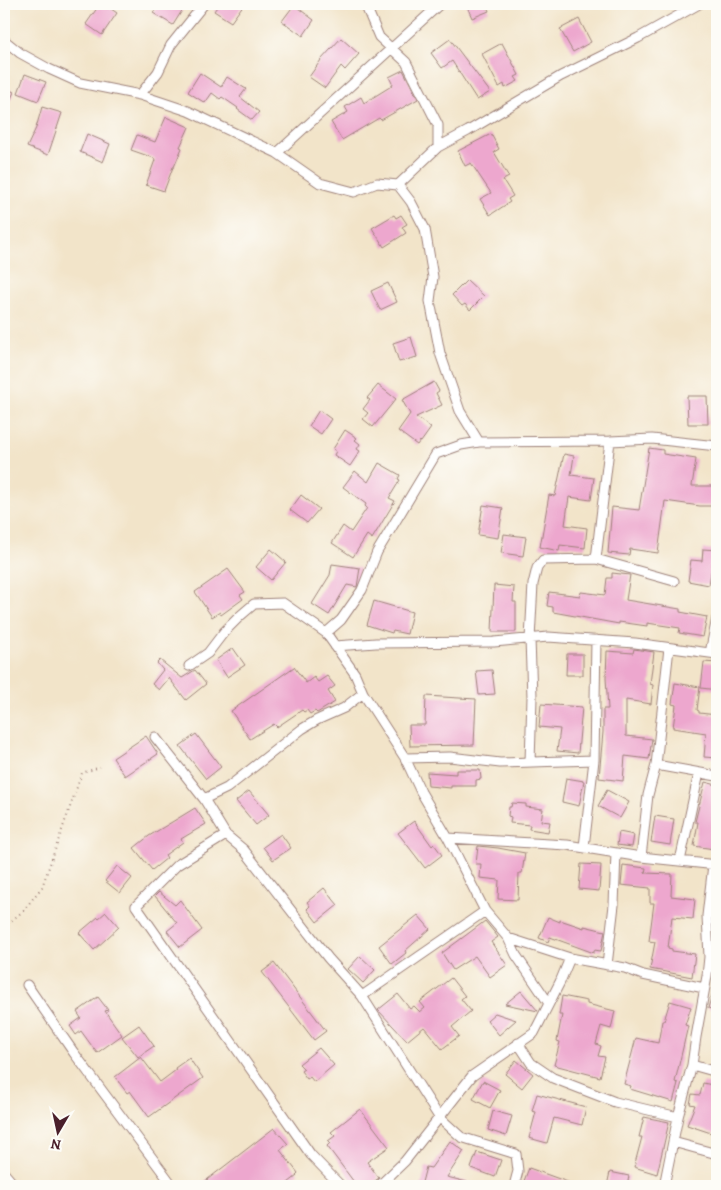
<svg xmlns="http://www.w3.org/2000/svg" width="721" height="1190" font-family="Alegreya,serif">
  <rect width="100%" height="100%" fill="#fdfcf7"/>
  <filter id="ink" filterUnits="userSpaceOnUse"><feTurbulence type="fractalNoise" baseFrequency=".02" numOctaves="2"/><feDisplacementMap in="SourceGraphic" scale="10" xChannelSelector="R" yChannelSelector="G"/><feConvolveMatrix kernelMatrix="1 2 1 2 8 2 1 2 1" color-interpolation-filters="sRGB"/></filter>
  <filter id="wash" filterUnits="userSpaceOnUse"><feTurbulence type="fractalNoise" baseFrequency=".0096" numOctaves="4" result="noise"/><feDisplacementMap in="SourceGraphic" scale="20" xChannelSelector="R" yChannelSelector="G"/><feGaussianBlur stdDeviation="1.12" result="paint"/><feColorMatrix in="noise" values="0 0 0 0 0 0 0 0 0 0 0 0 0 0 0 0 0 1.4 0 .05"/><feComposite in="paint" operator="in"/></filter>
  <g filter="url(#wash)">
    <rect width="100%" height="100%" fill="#f2e4c9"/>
    <g id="blocks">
      <path fill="#eda7ce" d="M100 4H104L117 13 102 35 86 24Z
        M159 4H174L183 9 173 25 153 13Z
        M219 4H244L231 22 214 11Z
        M466 4H486L489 11 472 18Z
        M294 5 314 20 303 36 282 21Z
        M579 19 591 42 573 52 560 29Z
        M341 38 359 54 345 70 341 66 325 88 309 77 321 60Z
        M450 39 490 92 477 100 452 61 442 68 431 53Z
        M502 43 519 75 515 77 518 81 505 88 504 84 499 87 482 54Z
        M403 70 418 99 381 120 379 118 342 140 331 122 348 112 345 107 361 97 364 103 393 85 389 77Z
        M200 73 221 87 227 77 246 89 240 97 259 112 252 120 237 109 238 108 222 97 220 99 212 93 205 103 188 92Z
        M25 74 46 82 38 101 18 93Z
        M4 87 14 92 4 114Z
        M42 107 62 113 48 155 27 147 36 128Z
        M166 117 189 127 180 147 182 148 174 167H173L164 191 146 185 155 160 154 158 131 150 137 135 155 142Z
        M87 134 110 144 103 162 80 152Z
        M491 134 499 149 494 152 509 177 503 180 513 196 508 199 510 202 490 215 480 199 491 193 471 163 465 166 458 151Z
        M394 215 396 218 401 215 407 224 402 227 406 233 384 247 372 228Z
        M467 280 484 296 470 310 465 304 462 306 452 295Z
        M388 283 397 302 380 310 371 291Z
        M411 337 417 357 399 362 393 343Z
        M434 382 439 391 436 393 442 405 416 417 431 428 421 442 420 441 417 445 398 431 410 414 402 400Z
        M378 385 396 399 373 427 363 419 368 413 363 409 370 400 367 398Z
        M687 396H707L708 424H688Z
        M319 410 331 419 321 434 309 426Z
        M345 430 357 438 355 440 360 444 357 449 360 451 350 466 334 455 336 451 333 449Z
        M649 448 663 450V454L696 459 692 486H717V506H700L665 501 658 553 630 549 629 555 608 553 612 507 639 510Z
        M564 454 574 456 571 475 594 478 591 500 569 497 565 525 587 528 585 548 560 545 559 551 540 547 549 495 555 496Z
        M379 463 400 475 398 479 400 480 389 498 395 501 372 539 367 535 353 557 332 543 343 526 351 532 367 508 365 506 366 504 343 487 355 471 368 482Z
        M301 495 319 509 307 523 290 510Z
        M483 505 503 508 498 538 478 535Z
        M504 534 526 537 523 556 501 553Z
        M271 549 286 562 271 580 256 567Z
        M703 549 717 550 716 560H713L709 585 688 581 691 560 702 561Z
        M332 564 360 568 357 587 347 585 329 615 312 604 330 575Z
        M228 569 245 592 240 595 243 599 221 615 220 612 212 617 195 592Z
        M612 573 630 575 626 600 680 609V612L707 617 703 637 679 633 680 628 647 623V626L619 622V624L553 612V607L547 606 549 592 580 596 581 592 605 595 607 578H612Z
        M494 585 514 587 513 602H516V632H492Z
        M374 601 412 612 407 634 393 631 392 633 367 625Z
        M233 648 245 665 227 677 216 660Z
        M634 649 654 652 650 684 653 685 651 704 626 700V736L652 739 649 759 625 756 623 781 599 778 603 732V709H608L606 678 607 651 633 653Z
        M567 654H583V675H566Z
        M160 660 182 678 195 670 206 684 186 700 169 678 159 690 152 684 163 670 157 663Z
        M704 662 717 663V690L701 688Z
        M294 667 306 683 314 677 318 682 327 676 335 686 328 691 335 702 317 713 315 711 310 714 307 710 304 712 302 710 277 727 274 724 250 739 231 711Z
        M492 670 495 694 479 695 476 671Z
        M675 683 700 687 697 710 699 711V713L717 715V758L704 757 706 733 673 728 676 705 672 704Z
        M426 696 476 699 474 745 410 746 409 725H425Z
        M541 704 582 707 578 753 557 751 560 729 539 727Z
        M196 734 221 767 206 779 180 746Z
        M146 736 158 754 125 776 113 758Z
        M456 770H480L481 779 476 780V786H451V788L428 786 427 772 456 774Z
        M566 778 584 781 579 806 562 802Z
        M705 782 717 785V827L714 849 694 846 698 822H695Z
        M607 790 629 802 620 818 598 806Z
        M249 791 269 815 256 825 236 801Z
        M512 803 526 804V807L543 809 541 821 550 822 548 832 529 829 530 825 510 823 511 817 508 816 509 807H511Z
        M195 808 206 824 181 839 183 842 165 855 167 858 152 870 134 848 149 836Z
        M655 816 674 819 670 845 651 842Z
        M414 821 432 846 434 844 442 855 425 868 398 833Z
        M619 832 634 835 632 847 617 845Z
        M281 834 291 848 273 860 263 847Z
        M478 846 498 848 525 853 522 873H519L518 900 498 899 499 880 480 878 481 864H476Z
        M581 864 601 865 599 891 579 889Z
        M623 865 646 868 645 873 672 874 671 896 695 899 693 919 672 917 668 948 672 949V951L695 954 692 977 650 969 655 942 649 941 654 903H650V888L621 885Z
        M117 866 132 878 120 893 105 881Z
        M324 888 338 905 317 922 307 909 310 906 307 902Z
        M159 892 175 905 180 900 202 930 180 947 167 931 177 923 155 896Z
        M106 912 119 927 94 950 79 933 98 917 99 918Z
        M418 915 430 929 405 951 406 953 392 964 379 946Z
        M548 917 560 922V920L584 928V926L605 931 601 951 594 950V953L550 937 548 942 539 938Z
        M485 921 498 937 491 942 507 965 490 977 475 956 453 970 442 953Z
        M360 956 375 970 363 983 348 969Z
        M274 963 326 1031 314 1040 262 972Z
        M451 978 465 996 461 999 471 1011 452 1027 459 1036 442 1049 424 1027 407 1041 378 1010 398 994 410 1009 414 1006 420 1012 425 1008 420 1002Z
        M716 982 717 983V1011L708 1008Z
        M521 991 538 1011 505 1004Z
        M562 996 587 1001V1004L615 1011 611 1029 601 1026 596 1044 601 1046 598 1056 605 1057 600 1077 554 1065 560 1042 557 1041 562 1015H559Z
        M98 997 108 1010 105 1011 122 1035 97 1053 81 1031 76 1035 70 1026 81 1018 77 1012Z
        M670 1001 691 1007 685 1025 688 1026 675 1082 678 1083 673 1102 630 1089 631 1086 624 1084 636 1038 658 1043 662 1021H664Z
        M495 1013 516 1020 499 1035 487 1020Z
        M139 1025 154 1046 138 1057 122 1037Z
        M319 1048 334 1065 314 1082 310 1077 307 1079 301 1071 304 1069 299 1064Z
        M141 1057 160 1082 176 1070 175 1068 189 1058 203 1078 149 1117 130 1091 127 1093 115 1077Z
        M516 1060 533 1074 522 1088 505 1074Z
        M483 1081 500 1090 490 1108 473 1099Z
        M703 1083 717 1086V1135L687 1125 695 1105 690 1104 692 1094 700 1095Z
        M537 1094 586 1107 582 1125 554 1118 547 1143 529 1138 536 1112 532 1111Z
        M360 1109 389 1147 367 1162 379 1178 368 1186H357L327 1146 330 1143 328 1141 335 1136 331 1132Z
        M493 1111 512 1116 506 1136 488 1130Z
        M644 1117 669 1122 657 1174 634 1167 642 1137H639Z
        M274 1128 288 1144 280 1150 298 1173 296 1175 297 1176 284 1186H199Z
        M450 1141 464 1151 447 1177 471 1183V1186H421L426 1167 431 1168Z
        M477 1152 501 1160 495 1177 471 1168Z
        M529 1168 576 1185V1186H522Z
        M610 1172 629 1176 627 1186H607Z"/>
    </g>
  </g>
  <g filter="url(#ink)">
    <use href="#blocks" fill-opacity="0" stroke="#9e827a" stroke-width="1"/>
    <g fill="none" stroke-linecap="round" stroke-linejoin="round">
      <g stroke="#9e827a" stroke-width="11">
        <path id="minor" d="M365 4 379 37 406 62 438 125V147
          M4 40 20 53 49 69 80 83 140 95 188 111 277 153 320 183 354 192 377 183 398 185 411 202 425 229 433 277 430 301 440 353 460 411 479 442
          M140 95 158 72 171 45 204 4
          M277 153 440 4
          M398 185 438 147 468 131 561 76 638 38 699 4
          M596 559 610 441
          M326 633 341 620 362 590 377 552 436 454 461 445 479 442 610 441 652 439 717 446
          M335 646 376 643 494 642 548 637 635 643 717 654
          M710 653 717 618
          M189 666 208 653 224 632 240 616 254 604 283 603 326 633 355 674 363 693 405 758 421 792 448 838 485 911 508 938 516 955 548 1002
          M155 737 204 799 226 835 244 850 328 958 362 996 439 1117 461 1137 516 1154 518 1171 514 1186
          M405 758 450 757 500 763 594 760
          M530 762 532 697 530 639 533 584 537 568 543 560 596 559 674 581
          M656 765 717 776
          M204 799 227 788 302 729 317 720 344 708 363 693
          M226 835 177 865 136 906 311 1155 341 1186
          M448 838 567 845 641 857 717 865
          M584 847 594 760 596 640
          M641 857 648 795 656 765 669 648
          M680 861 699 773
          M508 938 570 958 625 968 643 975 704 988
          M607 965 614 905 616 853
          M27 985 74 1053 173 1186
          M362 996 485 911
          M518 1043 531 1063 553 1078 615 1102 678 1117
          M692 1065 717 1072
          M673 1142 717 1154
          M4 1173 15 1186
          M379 1186 405 1161 472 1076 534 1033 560 982 570 958
          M664 1186 678 1117 692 1065 696 1037 707 976 709 957 707 916 713 865"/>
      </g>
      <path stroke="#9e827a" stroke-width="2" stroke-dasharray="1 4" stroke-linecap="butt" d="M4 927 23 911 42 887 82 773 100 767"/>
      <use href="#minor" stroke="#fff" stroke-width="9"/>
    </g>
  </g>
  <rect width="721" height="1190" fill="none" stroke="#fdfcf7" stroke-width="20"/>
  <g transform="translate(58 1132) rotate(189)" stroke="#fdfcf7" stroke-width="4" paint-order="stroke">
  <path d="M0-4L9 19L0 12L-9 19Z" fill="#4a1f2b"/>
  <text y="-8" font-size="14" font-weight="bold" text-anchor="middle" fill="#4a1f2b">N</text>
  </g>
</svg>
